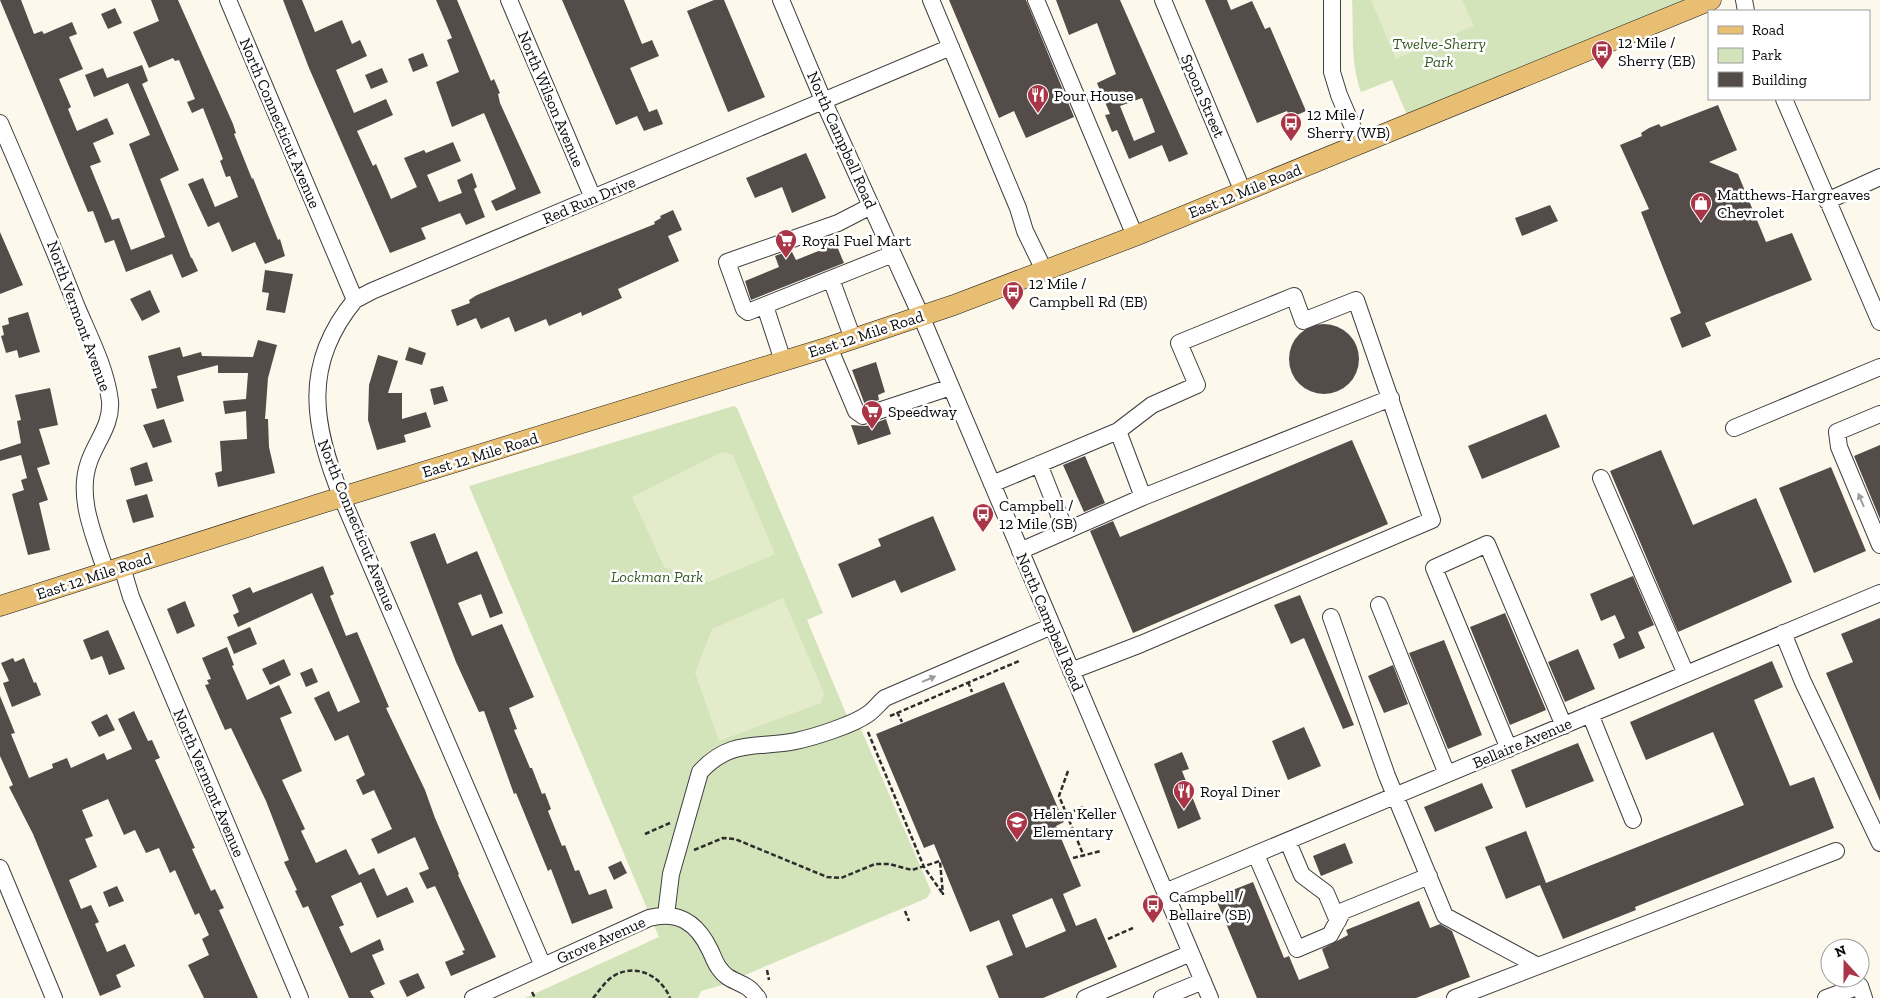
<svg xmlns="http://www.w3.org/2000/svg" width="1880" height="998" font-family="'Zilla Slab',serif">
  <rect width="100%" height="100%" fill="#fdf8ec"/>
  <path fill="#d3e3ba" d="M1352 0H1709L1410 122 1392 80 1361 92C1350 61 1354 32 1352 0Z
    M734 406 737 408 823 613 807 620 847 716 860 727 931 891 927 898 719 986 701 991 698 998H525L659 937 469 486Z"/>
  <path fill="#e3ebcb" d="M1371 0H1462L1474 26 1396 59Z
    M722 452 733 455 775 554 709 582 664 567 632 497Z
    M783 598 824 693 821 703 719 741 695 673 712 629Z"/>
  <path fill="#534c49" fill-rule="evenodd" d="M0 0H21L34 34 42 31 44 34 72 22 77 34 69 37 83 69 59 79 71 107 68 109 77 131 107 118 114 134 93 143 101 162 90 166 112 220 119 218 131 250 165 237 129 144 150 135 148 130 128 83 94 97 85 75 103 68 107 78 142 65 148 81 142 84 179 170 160 179 191 258H192L198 271 182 278 172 254 126 272 114 240 105 243 93 211 88 212Z
    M151 0H178L233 124 236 133 234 134 252 179 253 178 278 240 280 239 285 256 265 264 255 242 232 252 219 222 208 227 188 184 203 178 215 207 238 197 230 176 226 177 220 161 223 159 203 108 192 113 187 102 195 99 179 60 175 61 173 58 149 68 133 32 159 21Z
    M283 0H302L315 32 342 20 352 44 360 40 367 56 336 70 354 113 386 99 393 115 357 131 373 166 376 164 391 199 417 187 404 158 424 150 426 153 453 142 461 161 427 175 439 202 462 193 457 180 472 173 477 187 474 189 485 217 466 225 460 213 421 228 426 239 390 253 309 68Z
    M436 0H457L491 81 494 79 500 93 498 94 500 103 541 193 496 211 491 201 516 189 484 113 452 127 436 82 459 72 447 40 452 38Z
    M562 0H624L642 44 652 40 659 56 630 68 649 112 657 109 663 124 644 131 637 116 616 125Z
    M714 0H724L765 97 728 112 687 11Z
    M949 0H1026L1074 117 1026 138 1014 111 999 118Z
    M1056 0H1120L1188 154 1169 162 1162 145 1129 159 1117 130 1112 132 1105 115 1110 114 1097 83 1116 74 1097 23 1069 35ZM1142 98 1155 132 1134 141 1120 106Z
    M1205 0H1227L1231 10 1252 1 1265 29 1270 27 1306 111 1290 118 1287 111 1257 123Z
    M115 8 122 23 108 29 101 14Z
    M423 53 428 66 413 72 408 59Z
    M382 68 388 82 371 89 365 75Z
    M1718 105 1737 150 1709 162 1738 174 1766 242 1792 233 1812 280 1705 323 1711 336 1682 348 1670 318 1681 313 1641 212 1649 209 1620 145 1642 136 1641 133 1649 128 1659 124 1661 127Z
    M806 153 826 198 792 213 782 187 755 198 746 178Z
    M1550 205 1558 221 1522 236 1515 218Z
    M673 210 682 230 668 236 679 261 618 289 622 298 582 316 581 312 549 326 546 319 515 332 509 317 481 329 476 318 457 326 451 310 470 303 469 300 477 295 655 224 654 222 661 218 660 216Z
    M0 232 23 285 0 294Z
    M836 244 844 263 751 300 745 281 779 267 775 256 791 250 796 260Z
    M265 270 293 274 285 313 266 310 269 293 262 292Z
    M150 290 160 312 142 321 130 299Z
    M28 312 40 352 19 358 17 350 6 353 1 336 4 335 2 326 9 324 8 318Z
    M1289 359a35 35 0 1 1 70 0a35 35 0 1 1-70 0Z
    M258 340 277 345 268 378 265 419H268L269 447 275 473 218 487 215 473 222 471 220 441 247 439 246 411 225 414 223 401 246 399 248 373H218V365L177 376 184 401 157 409 151 389 157 388 148 356 180 347 183 357 201 352 202 356 253 357Z
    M409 347 426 353 422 365 405 360Z
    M378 355 398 361 388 393H402V419L426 412 431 427 404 435 406 442 377 450 368 420 369 385Z
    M876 362 885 392 878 395 879 400 865 405 852 370Z
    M443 386 448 401 434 405 430 389Z
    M50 388 58 425 39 429 50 464 37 468 48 500 39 503 50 550 28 555 12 494 24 490 21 480 27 478 21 455 0 461V450L21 443 17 421 21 420 15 395Z
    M1546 414 1560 447 1482 479 1468 446Z
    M164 419 172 442 153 448 143 425Z
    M886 419 891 434 858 445 851 425 866 426Z
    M1352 440 1388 524 1133 633 1090 531 1113 521 1120 537Z
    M1880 445V519L1854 456Z
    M1661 450 1693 525 1756 498 1792 582 1678 632 1610 471Z
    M1085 456 1105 503 1084 512 1063 465Z
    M147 462 153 481 135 486 130 468Z
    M1831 467 1866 551 1814 573 1779 488Z
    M147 494 154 517 133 523 126 500Z
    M933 516 956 570 901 593 895 580 852 598 838 564 881 546 878 539Z
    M435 533 447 564 477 551 503 613 490 618 481 594 458 603 472 636 502 624 534 697 509 708 517 729 514 730 530 768H532L542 794 545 793 551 809 548 811 562 846 565 845 575 871 579 870 589 895 606 889 613 908 572 924 551 869 548 871 516 793 514 794 484 711 479 712 456 662 410 542Z
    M323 566 334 594 330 596 346 636 357 632 389 707 386 708 425 790 435 818 459 874 458 875 496 957 451 976 445 962 464 954 462 951 465 950 435 886 427 889 419 873 429 869 415 837 378 854 371 839 392 829 374 790 363 795 356 780 365 775 348 735 335 741 314 698 329 691 338 712 360 702 312 593 238 627 233 615 239 612 232 595 250 587 253 593Z
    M1633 576 1654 625 1638 632 1645 648 1619 659 1613 644 1625 638 1615 615 1601 621 1590 594Z
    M1300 595 1354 725 1343 729 1304 638 1291 644 1274 605Z
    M185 601 195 626 177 634 167 609Z
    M1505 613 1546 710 1510 725 1470 627Z
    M1880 618V801L1826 673 1853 662 1841 634Z
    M250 627 257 644 234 654 227 637Z
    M108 630 125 669 109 675 102 656 91 660 83 640Z
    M1444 640 1482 735 1448 749 1409 653Z
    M227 647 234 665 232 666 247 700 279 685 292 713 280 718 302 771 282 780 305 829 301 831 316 863 346 849 359 875 374 868 387 896 407 887 414 902 377 918 361 882 331 896 344 925 339 927 351 953 380 939 384 950 372 955 385 984 370 991 374 998H349L308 906 303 908 295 891 297 890 284 862 289 860 266 801 231 728 225 730 205 685 209 684 207 680 211 679 202 658Z
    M1578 649 1595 689 1565 702 1548 662Z
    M13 658 15 662 24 658 34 683 36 682 41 695 12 707 3 683 9 681 1 663Z
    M284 659 291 675 270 685 262 669Z
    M1772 661 1783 687 1754 700 1790 786 1814 777 1834 828 1635 907 1636 910 1563 939 1540 885 1506 899 1485 847 1526 831 1546 883 1744 805 1713 732 1646 760 1630 722Z
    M1393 665 1408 704 1384 713 1368 676Z
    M312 668 318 682 306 687 300 673Z
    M1004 682 1064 822 1056 826 1081 886 1063 894 1076 926 1096 918 1117 967 1043 998H999L986 966 1013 955 999 920 970 932 934 844 924 848 876 734ZM1052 898 1066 931 1026 948 1012 915Z
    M0 696 15 733 11 734 29 778 53 768 52 764 67 758 71 768 104 753 107 760 132 749 118 719 134 711 148 741 152 740 160 758 155 760 195 848 192 849 211 891 215 889 224 908 219 910 258 998H204L188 965 209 955 202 939 209 935 199 913 195 915 175 870 170 873 159 848 146 853 135 830 124 835 108 799 82 810 93 836 85 839 97 867 69 880 81 909 91 905 99 922 95 924 107 952 125 944 135 966 116 975 121 987 100 996 33 834 9 787 13 785 0 756Z
    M107 714 115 730 99 737 91 722Z
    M1304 727 1321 766 1288 780 1272 741Z
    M1578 743 1594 781 1526 808 1511 770Z
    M1182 752 1189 769 1182 771 1201 819 1178 829 1154 764Z
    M1482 783 1493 808 1435 832 1424 807Z
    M1345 843 1353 863 1321 876 1313 856Z
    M621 861 627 873 614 880 608 867Z
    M1253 882 1284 958 1289 956 1299 980 1329 968 1322 949 1348 935 1346 930 1419 901 1430 928 1440 924 1452 931 1470 977 1416 998H1257L1215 897Z
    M117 886 124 901 109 907 103 892Z
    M418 973 425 988 407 997 399 981Z"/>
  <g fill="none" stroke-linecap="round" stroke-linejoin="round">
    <g stroke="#3e3e3e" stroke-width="18">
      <path id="minor" d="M228 0 355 300C301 365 313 426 342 498L543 966
        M509 0 593 198
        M781 0 823 100 921 316 1210 998
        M931 0 1018 208 1025 231 1044 270
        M1036 0 1135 236
        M1163 0 1243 192
        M1332 0V72L1339 95 1360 144
        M1744 0 1746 11
        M1784 99 1880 322
        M0 123C26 183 52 244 76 305 89 336 106 368 110 401 112 425 96 441 89 462 76 498 95 537 106 572
        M1827 201 1880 177
        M871 206 838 223 727 262 744 309 748 312 893 254
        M831 279 853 339
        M355 300 372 291 951 47
        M765 306 783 361
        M829 347 856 411 863 416 951 387
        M1880 414 1837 432 1839 447 1880 545
        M1734 428 1880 367
        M1039 464 1065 530
        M1601 478 1686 674
        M992 484 1118 431 1143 497 1020 551
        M1143 497 1391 398
        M122 567 131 597 300 998
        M1379 605 1447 774
        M1331 617 1387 776 1445 916 1538 966
        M1783 633 1803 682 1880 843
        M1071 671 1141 644 1432 520 1356 300 1303 321 1294 296 1179 343 1197 385 1152 405 1118 431
        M1590 714 1633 820
        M1509 749 1434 568 1487 544 1564 726
        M1288 842 1302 875 1326 893 1338 921
        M1256 855 1297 949 1330 935 1343 911 1429 876
        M0 868 54 998
        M1165 892 1880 593
        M666 915 671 874 700 772C731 738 757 749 796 741 814 737 853 725 868 714 874 710 879 703 885 698L1052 626
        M473 998 649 918C679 910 697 923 710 950 713 956 715 963 719 968 727 980 736 980 747 987 751 989 755 995 758 998
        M1085 998 1191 953
        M1162 998 1203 981
        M1455 998 1836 851
        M1826 998 1860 986 1864 998"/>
    </g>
    <g stroke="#1c1c1c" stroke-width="21">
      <path id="major" d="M0 606 319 504 829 347 954 305 1135 236 1711 0"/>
    </g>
    <path stroke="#2d2d2d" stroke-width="2.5" stroke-dasharray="5 2.5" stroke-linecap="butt" d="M968 682 972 692
      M897 712 902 722
      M890 716 1019 661
      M868 732 924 867 943 894
      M1068 771 1059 796 1083 854
      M1067 814 1083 807
      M645 834 670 823
      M694 850 723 838 735 839 827 877 841 878 875 864H889L912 870 940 861 943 895
      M1073 858 1101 851
      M905 911 909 921
      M1108 939 1133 928
      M767 970 769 980
      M532 992 535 998
      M593 998C599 991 604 983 612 977 634 962 661 975 670 998"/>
    <use href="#minor" stroke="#fff" stroke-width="16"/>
    <use href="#major" stroke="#e7be72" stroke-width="20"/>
  </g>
  <defs><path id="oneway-solid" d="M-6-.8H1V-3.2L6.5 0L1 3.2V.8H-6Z" transform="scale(1.25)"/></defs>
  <g fill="#9d9d9d">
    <use href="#oneway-solid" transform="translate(1861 500) rotate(-113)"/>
    <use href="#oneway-solid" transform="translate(929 679) rotate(-23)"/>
  </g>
  <defs>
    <g id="bus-pin" transform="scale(1.125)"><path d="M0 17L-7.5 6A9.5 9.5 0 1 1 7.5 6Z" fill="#aa3547" stroke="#fff"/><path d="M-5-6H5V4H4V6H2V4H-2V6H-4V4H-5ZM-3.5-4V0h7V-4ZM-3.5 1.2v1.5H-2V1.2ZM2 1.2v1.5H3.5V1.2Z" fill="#fff"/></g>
    <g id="restaurant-pin" transform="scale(1.125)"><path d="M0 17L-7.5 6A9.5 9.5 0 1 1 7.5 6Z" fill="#aa3547" stroke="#fff"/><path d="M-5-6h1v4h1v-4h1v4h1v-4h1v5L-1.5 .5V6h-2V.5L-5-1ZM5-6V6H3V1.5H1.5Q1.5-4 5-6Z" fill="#fff"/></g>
    <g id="shop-pin" transform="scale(1.125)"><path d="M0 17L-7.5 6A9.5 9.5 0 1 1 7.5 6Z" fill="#aa3547" stroke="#fff"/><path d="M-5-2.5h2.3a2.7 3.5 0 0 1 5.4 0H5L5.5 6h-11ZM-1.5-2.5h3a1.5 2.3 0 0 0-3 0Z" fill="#fff"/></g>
    <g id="supermarket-pin" transform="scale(1.125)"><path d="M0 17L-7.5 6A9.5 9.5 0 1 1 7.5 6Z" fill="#aa3547" stroke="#fff"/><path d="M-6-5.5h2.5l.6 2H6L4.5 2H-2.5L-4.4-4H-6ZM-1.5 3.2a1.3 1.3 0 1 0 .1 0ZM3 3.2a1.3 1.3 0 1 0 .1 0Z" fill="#fff"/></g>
    <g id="school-pin" transform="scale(1.125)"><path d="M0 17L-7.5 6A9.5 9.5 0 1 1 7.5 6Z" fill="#aa3547" stroke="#fff"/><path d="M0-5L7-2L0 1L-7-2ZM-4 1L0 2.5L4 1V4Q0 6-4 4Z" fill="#fff"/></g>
  </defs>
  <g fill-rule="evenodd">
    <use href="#bus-pin" x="1602" y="51"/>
    <use href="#restaurant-pin" x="1038" y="95"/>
    <use href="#bus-pin" x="1291" y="123"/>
    <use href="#shop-pin" x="1701" y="203"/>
    <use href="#supermarket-pin" x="786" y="240"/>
    <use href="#bus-pin" x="1013" y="292"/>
    <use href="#supermarket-pin" x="872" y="411"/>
    <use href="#bus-pin" x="983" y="514"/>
    <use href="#restaurant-pin" x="1184" y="791"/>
    <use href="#school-pin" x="1017" y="822"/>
    <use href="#bus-pin" x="1153" y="905"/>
  </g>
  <g text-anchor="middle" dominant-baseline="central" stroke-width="5" stroke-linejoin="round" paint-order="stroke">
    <g font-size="16" fill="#0b0b0b" stroke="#fff" text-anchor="start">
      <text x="1618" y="42">12 Mile /<tspan x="1618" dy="18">Sherry (EB)</tspan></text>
      <text x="1054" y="95">Pour House</text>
      <text x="1307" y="114">12 Mile /<tspan x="1307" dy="18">Sherry (WB)</tspan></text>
      <text x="1717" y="194">Matthews-Hargreaves<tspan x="1717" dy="18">Chevrolet</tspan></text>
      <text x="802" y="240">Royal Fuel Mart</text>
      <text x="1029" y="283">12 Mile /<tspan x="1029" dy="18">Campbell Rd (EB)</tspan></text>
      <text x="888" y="411">Speedway</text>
      <text x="999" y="505">Campbell /<tspan x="999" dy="18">12 Mile (SB)</tspan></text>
      <text x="1200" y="791">Royal Diner</text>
      <text x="1033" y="813">Helen Keller<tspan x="1033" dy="18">Elementary</tspan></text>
      <text x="1169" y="896">Campbell /<tspan x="1169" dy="18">Bellaire (SB)</tspan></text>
    </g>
    <g font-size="16" font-style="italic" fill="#355a24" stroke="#fff">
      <text x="1439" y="43">Twelve-Sherry<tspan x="1439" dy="18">Park</tspan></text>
      <text x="657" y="576">Lockman Park</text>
    </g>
    <g font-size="16" fill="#0b0b0b" stroke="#fff">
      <text transform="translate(1203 96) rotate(67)">Spoon Street</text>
      <text transform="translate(551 99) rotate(67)">North Wilson Avenue</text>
      <text transform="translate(280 123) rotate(67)">North Connecticut Avenue</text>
      <text transform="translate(842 140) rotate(66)">North Campbell Road</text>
      <text transform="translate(1245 191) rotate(-22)">East 12 Mile Road</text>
      <text transform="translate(589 200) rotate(-23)">Red Run Drive</text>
      <text transform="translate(79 316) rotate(70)">North Vermont Avenue</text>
      <text transform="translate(866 334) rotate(-18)">East 12 Mile Road</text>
      <text transform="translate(480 455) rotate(-17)">East 12 Mile Road</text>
      <text transform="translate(357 525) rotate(68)">North Connecticut Avenue</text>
      <text transform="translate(94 576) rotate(-18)">East 12 Mile Road</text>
      <text transform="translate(1050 622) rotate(67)">North Campbell Road</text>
      <text transform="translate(1522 743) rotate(-23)">Bellaire Avenue</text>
      <text transform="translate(209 783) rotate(67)">North Vermont Avenue</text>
      <text transform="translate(601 940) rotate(-24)">Grove Avenue</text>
    </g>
  </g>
  <rect x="1708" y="10" width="162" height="90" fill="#ffffff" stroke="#9d9d9d"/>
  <rect x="1718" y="26" width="25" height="8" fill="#e7be72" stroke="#9d9d9d"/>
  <text x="1752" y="35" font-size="15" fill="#0b0b0b">Road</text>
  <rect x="1718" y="48" width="25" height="15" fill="#d3e3ba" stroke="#9d9d9d"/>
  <text x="1752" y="60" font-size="15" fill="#0b0b0b">Park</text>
  <rect x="1718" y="72" width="25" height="15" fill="#534c49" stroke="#9d9d9d"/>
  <text x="1752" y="85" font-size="15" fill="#0b0b0b">Building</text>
  <g transform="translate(1845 963) rotate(339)"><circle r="24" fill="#ffffff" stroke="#9d9d9d"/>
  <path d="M0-4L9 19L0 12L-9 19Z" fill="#aa3547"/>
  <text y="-8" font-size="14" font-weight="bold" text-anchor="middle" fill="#0b0b0b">N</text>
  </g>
</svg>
